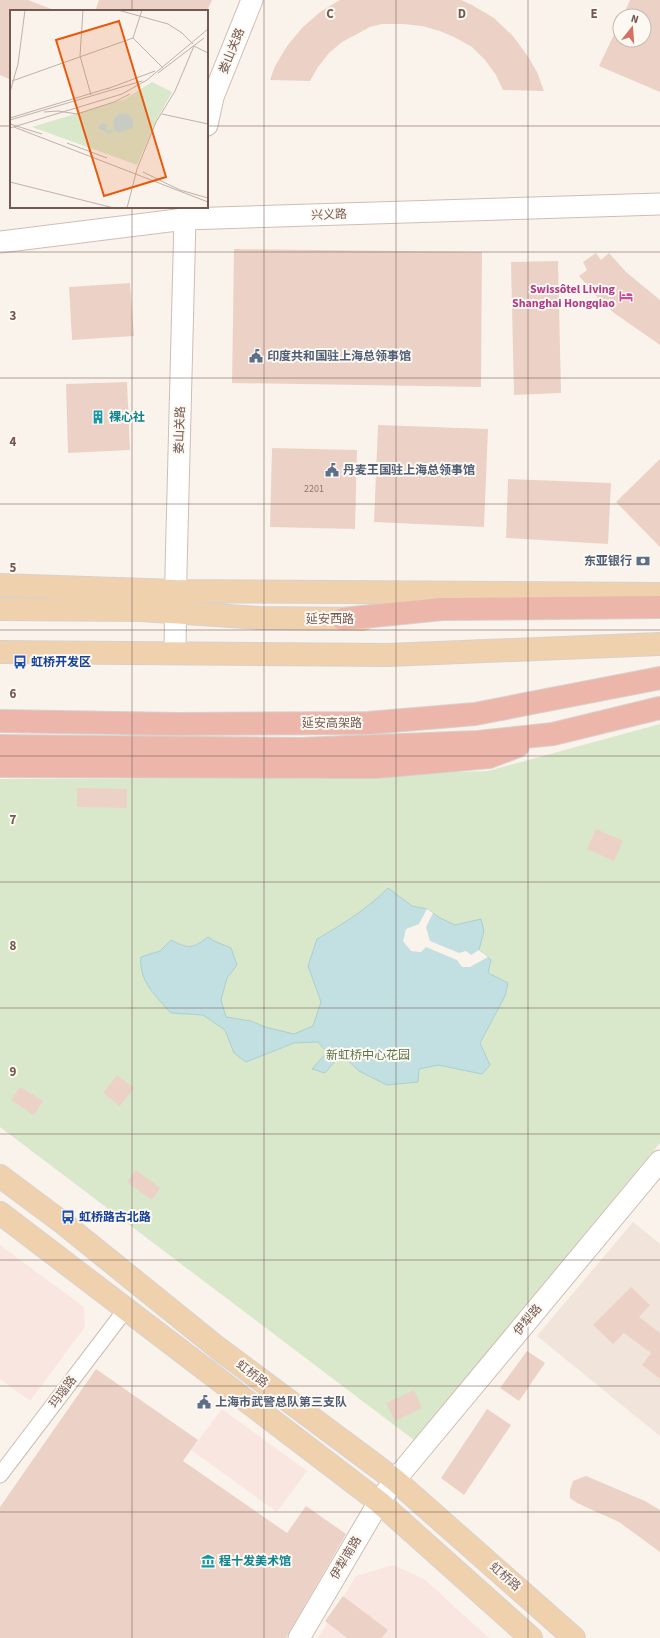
<svg xmlns="http://www.w3.org/2000/svg" width="660" height="1638" font-family="'Source Sans 3','Noto Sans SC',sans-serif">
  <rect width="100%" height="100%" fill="#faf3eb"/>
  <path fill="#f1e5db" d="M633 1222 660 1244V1436L537 1336Z"/>
  <path fill="#f9e6e1" d="M0 1245 84 1307 85 1327 30 1401 0 1379Z
    M222 1409 307 1471 277 1512 191 1450Z
    M393 1565 424 1579 489 1638H318L356 1576Z"/>
  <path fill="#d9e7cb" d="M660 724V1143L414 1440 0 1127V779L246 778 488 771Z"/>
  <path fill="#c2e0e2" stroke="#a9d0d2" d="M388 888 412 906 427 909 440 918 455 925 481 919 484 931 479 950 491 960 488 973 508 983 505 996 480 1043 490 1065 482 1074 438 1065 419 1069 418 1082 387 1085 359 1071 341 1054 325 1073 312 1069 327 1052 318 1042 294 1043 246 1062 234 1053 225 1030 203 1015 171 1013C157 998 138 980 141 957L160 951 171 940C188 949 193 949 208 937L214 941 231 948 237 965 227 978 221 1000 226 1017 251 1021 265 1027 294 1034 313 1026 321 1002 308 966 317 939C343 924 367 909 388 888Z"/>
  <path fill="#faf3eb" d="M427 909 433 913 426 927 430 941 459 953 466 951 471 955 479 950 488 957 470 967H462L457 960 426 947 421 952 411 951 403 941 406 929 419 924Z"/>
  <path fill="#ecd2c6" d="M0 0H28L54 10 11 11V80L0 75Z
    M99 0H212L207 11H95Z
    M340 0H461L472 5 494 18 513 36 527 55 537 72 544 91 503 90 496 75 485 60 472 47 456 38 440 31 422 26 403 24H382L370 27 342 42 329 53 318 67 310 81 270 80 275 66 287 46 302 28 320 12Z
    M630 0H660V92L599 66 620 22V40H644V16H623Z
    M234 249 482 252 481 387 232 383Z
    M596 253 601 260 609 253 626 272 660 300V345L614 313 599 299 579 276 587 270 583 262Z
    M558 261 561 393 514 395 511 262Z
    M130 283 134 336 72 340 69 287Z
    M127 382 130 450 68 453 66 384Z
    M378 425 488 429 484 527 374 522Z
    M272 448 357 450 355 529 270 527Z
    M660 459V547L616 502Z
    M508 479 611 483 608 544 506 538Z
    M77 788 127 789V808L77 807Z
    M596 829 623 841 614 861 587 849Z
    M117 1075 134 1088 120 1106 103 1093Z
    M20 1087 43 1101 34 1115 11 1100Z
    M136 1170 160 1188 152 1200 127 1182Z
    M631 1287 650 1305 639 1317 660 1333V1379L642 1365 651 1353 624 1333 613 1344 593 1325Z
    M527 1351 545 1363 519 1401 500 1388Z
    M96 1369 198 1440 183 1461 287 1533 306 1506 346 1534 286 1638H0V1507Z
    M414 1390 422 1408 395 1421 386 1403Z
    M487 1409 511 1425 464 1495 441 1478Z
    M586 1476 645 1501 660 1510V1552L619 1522 577 1503 570 1498V1490L573 1481Z
    M343 1596 388 1630 382 1638H347L325 1621Z"/>
  <g fill="none" stroke-linecap="round" stroke-linejoin="round">
    <g stroke="#ccbbb2" stroke-width="17">
      <path id="street" d="M0 1475 126 1309"/>
    </g>
    <g stroke="#d0bdb3" stroke-width="23">
      <path id="secondary" d="M207 125 213 97 252 0
        M0 242 185 219 660 204
        M175 653 176 571 185 219 188 207
        M299 1638 379 1502 395 1480 660 1161"/>
    </g>
    <g stroke="#d8d1ce" stroke-width="24">
      <path id="primary" d="M0 585 176 591 660 594
        M0 609 141 610 259 618 363 619
        M0 652 388 655 660 644
        M0 1176 63 1223 219 1349 395 1480 574 1638
        M0 1213 379 1502 531 1638"/>
    </g>
    <g stroke="#d8d1ce" stroke-width="24">
      <path id="highway" d="M343 619 442 609 660 607
        M0 721 178 724 368 723 475 714 660 678
        M0 746 300 749 478 742 553 734 660 708
        M0 766 377 767 489 757 518 746"/>
    </g>
    <use href="#street" stroke="#fff" stroke-width="15"/>
    <use href="#secondary" stroke="#fff" stroke-width="21"/>
    <use href="#primary" stroke="#f0d1ad" stroke-width="22"/>
    <use href="#highway" stroke="#ecb6ab" stroke-width="22"/>
  </g>
  <path fill="none" stroke="#735a51" stroke-width="1" stroke-opacity="0.55" d="M132 0V11M264 0V1638M396 0V1638M528 0V1638M0 126H11M207 126H660M132 207V1638M0 252H660M0 378H660M0 504H660M0 630H660M0 756H660M0 882H660M0 1008H660M0 1134H660M0 1260H660M0 1386H660M0 1512H660"/>
  <defs>
    <g id="hotel-bare" transform="scale(1.08)"><path d="M-6-4.5h1.5V1H6V5H4.5V3h-9V5H-6ZM-4 0a1.8 1.8 0 1 1 3.6 0ZM.5 0V-2.5h3Q6-2.5 6 0Z" fill="#d1479c" stroke="#fdf8f2" stroke-width="2.5" paint-order="stroke"/></g>
    <g id="civic-bare" transform="scale(1.08)"><path d="M-.6-6.5H3V-4.5H.6V-3L4-1V1h2V6H-6V1h2V-1L-.6-3ZM-1.2 2.5V6h2.4V2.5Z" fill="#5c6f8a" stroke="#fdf8f2" stroke-width="2.5" paint-order="stroke"/></g>
    <g id="building-bare" transform="scale(1.08)"><path d="M-4-6H4V6H1V3H-1V6H-4ZM-2.5-4.3h1.7v1.8h-1.7ZM.8-4.3h1.7v1.8H.8ZM-2.5-1h1.7V.8h-1.7ZM.8-1h1.7V.8H.8Z" fill="#0f9aa8" stroke="#fdf8f2" stroke-width="2.5" paint-order="stroke"/></g>
    <g id="bank-bare" transform="scale(1.08)"><path d="M-6-4H6V4H-6ZM0-2.3a2.3 2.3 0 1 0 0 4.6a2.3 2.3 0 1 0 0-4.6Z" fill="#5c6f8a" stroke="#fdf8f2" stroke-width="2.5" paint-order="stroke"/></g>
    <g id="bus-bare" transform="scale(1.08)"><path d="M-5-6H5V4H4V6H2V4H-2V6H-4V4H-5ZM-3.5-4V0h7V-4ZM-3.5 1.2v1.5H-2V1.2ZM2 1.2v1.5H3.5V1.2Z" fill="#1a4fb4" stroke="#fdf8f2" stroke-width="2.5" paint-order="stroke"/></g>
    <g id="museum-bare" transform="scale(1.08)"><path d="M0-6L6-3V-2H-6V-3ZM-5-1h2V3h-2ZM-1-1h2V3h-2ZM3-1h2V3H3ZM-6 4H6V6H-6Z" fill="#0f9aa8" stroke="#fdf8f2" stroke-width="2.5" paint-order="stroke"/></g>
  </defs>
  <g fill-rule="evenodd">
    <use href="#hotel-bare" x="626" y="296"/>
    <use href="#civic-bare" x="256" y="356"/>
    <use href="#building-bare" x="98" y="417"/>
    <use href="#civic-bare" x="332" y="470"/>
    <use href="#bank-bare" x="643" y="561"/>
    <use href="#bus-bare" x="20" y="662"/>
    <use href="#bus-bare" x="68" y="1217"/>
    <use href="#civic-bare" x="204" y="1402"/>
    <use href="#museum-bare" x="208" y="1561"/>
  </g>
  <g text-anchor="middle" dominant-baseline="central" stroke-width="4" stroke-linejoin="round" paint-order="stroke">
    <g font-size="10" fill="#91786e">
      <text x="314" y="489">2201</text>
    </g>
    <g font-size="12" fill="#735a51" stroke="#fdf8f2">
      <text transform="translate(232 51) rotate(-68)">娄山关路</text>
      <text transform="translate(329 215) rotate(-2)">兴义路</text>
      <text transform="translate(180 430) rotate(-88)">娄山关路</text>
      <text x="330" y="619">延安西路</text>
      <text x="332" y="723">延安高架路</text>
      <text transform="translate(528 1320) rotate(-50)">伊犁路</text>
      <text transform="translate(252 1374) rotate(37)">虹桥路</text>
      <text transform="translate(63 1392) rotate(-53)">玛瑙路</text>
      <text transform="translate(346 1558) rotate(-59)">伊犁南路</text>
      <text transform="translate(505 1577) rotate(41)">虹桥路</text>
    </g>
    <g font-size="12" font-weight="bold" fill="#b23c85" stroke="#fdf8f2" text-anchor="end">
      <text x="615" y="289">Swissôtel Living<tspan x="615" dy="14">Shanghai Hongqiao</tspan></text>
    </g>
    <g font-size="12" font-weight="bold" fill="#4e5e75" stroke="#fdf8f2" text-anchor="start">
      <text x="267" y="356">印度共和国驻上海总领事馆</text>
      <text x="343" y="470">丹麦王国驻上海总领事馆</text>
      <text x="632" y="561" text-anchor="end">东亚银行</text>
      <text x="215" y="1402">上海市武警总队第三支队</text>
    </g>
    <g font-size="12" font-weight="bold" fill="#0d838f" stroke="#fdf8f2" text-anchor="start">
      <text x="109" y="417">裸心社</text>
      <text x="219" y="1561">程十发美术馆</text>
    </g>
    <g font-size="12" font-weight="bold" fill="#164399" stroke="#fdf8f2" text-anchor="start">
      <text x="31" y="662">虹桥开发区</text>
      <text x="79" y="1217">虹桥路古北路</text>
    </g>
    <g font-size="12" fill="#5c774b" stroke="#fdf8f2">
      <text x="368" y="1055">新虹桥中心花园</text>
    </g>
  </g>
  <g transform="translate(10 10)">
    <rect width="198" height="198" fill="#faf3eb"/>
    <path d="M142 72 162 82 146 111 127 155 22 117 115 89Z" fill="#d9e7cb"/>
    <path d="M109 103 118 104 123 109V118L108 123 106 120 100 124 87 118 93 113 97 115V120H104L103 110Z" fill="#c2e0e2"/>
    <path fill="none" stroke="#c0b1a8" stroke-width="1" d="M73 0 70 46 81 85M108 0 158 14 172 23 183 34M123 28 153 58M123 28 132 0M148 63 194 28M2 71 123 28M97 79 145 61M0 82 8 54 15 0M34 102 48 101 67 104 104 92 120 84M152 104 198 114M0 108 99 78M0 110 132 71M0 114 32 124M4 117 198 192M0 118 112 84 137 70 198 19M57 133 97 148M133 162 170 180 198 188M0 172 104 198M117 198 127 159 146 112 165 81 184 36 198 43"/>
    <path fill="#e8590c" fill-opacity="0.15" stroke="#e8590c" stroke-width="2" d="M109 11 156 167 94 186 46 30Z"/>
    <rect width="198" height="198" fill="none" stroke="#735a51" stroke-width="2"/>
  </g>
  <g font-size="13" text-anchor="middle" font-weight="bold" fill="#735a51" stroke="#fdf8f2" stroke-width="4" stroke-linejoin="round" paint-order="stroke">
    <text x="330" y="18">C</text>
    <text x="462" y="18">D</text>
    <text x="594" y="18">E</text>
    <text x="13" y="320">3</text>
    <text x="13" y="446">4</text>
    <text x="13" y="572">5</text>
    <text x="13" y="698">6</text>
    <text x="13" y="824">7</text>
    <text x="13" y="950">8</text>
    <text x="13" y="1076">9</text>
  </g>
  <g transform="translate(632 28) rotate(17)"><circle r="19" fill="#fdf8f2" stroke="#c6b9b2"/>
  <path d="M0-3L7 15L0 10L-7 15Z" fill="#d47061"/>
  <text y="-6" font-size="11" font-weight="bold" text-anchor="middle" fill="#735a51">N</text>
  </g>
</svg>
